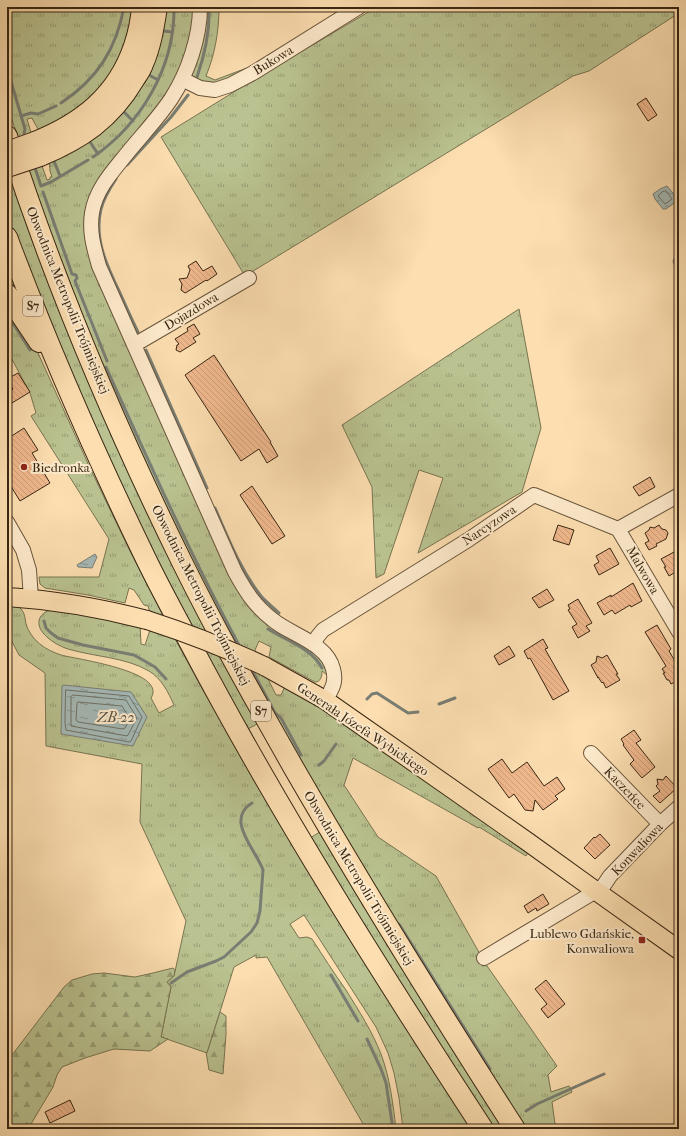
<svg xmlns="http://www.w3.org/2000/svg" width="686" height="1136" font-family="'IM FELL French Canon',serif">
  <defs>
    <pattern id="grass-tufts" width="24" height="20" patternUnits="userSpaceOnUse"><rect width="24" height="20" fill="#b9c290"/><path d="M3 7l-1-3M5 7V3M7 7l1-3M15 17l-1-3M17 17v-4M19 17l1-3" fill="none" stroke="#979d74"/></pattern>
    <pattern id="forest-firs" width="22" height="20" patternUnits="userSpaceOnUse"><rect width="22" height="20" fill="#b9c290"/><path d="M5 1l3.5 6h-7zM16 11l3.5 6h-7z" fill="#979d74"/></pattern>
    <pattern id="water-ripples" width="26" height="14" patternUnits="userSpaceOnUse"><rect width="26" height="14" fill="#a4b9b6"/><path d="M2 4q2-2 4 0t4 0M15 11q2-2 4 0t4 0" fill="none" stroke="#879693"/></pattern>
    <pattern id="building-back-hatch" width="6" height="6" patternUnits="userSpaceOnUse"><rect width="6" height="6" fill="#f0b88d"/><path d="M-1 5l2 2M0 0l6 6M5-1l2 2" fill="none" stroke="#cf9e79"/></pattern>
  </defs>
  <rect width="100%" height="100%" fill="#fcdeb0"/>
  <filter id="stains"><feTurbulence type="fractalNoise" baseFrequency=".005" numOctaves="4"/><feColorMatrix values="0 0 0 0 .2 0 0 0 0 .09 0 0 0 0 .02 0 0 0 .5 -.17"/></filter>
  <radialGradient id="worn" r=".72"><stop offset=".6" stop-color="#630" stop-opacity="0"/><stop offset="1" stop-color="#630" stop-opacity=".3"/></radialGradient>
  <path fill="url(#grass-tufts)" stroke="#787451" d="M7 7H137C131 69 98 109 42 135L35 124 32 118 27 119 32 136 21 140 30 167 41 163 47 180 50 179V177H52L50 171 49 157C115 129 155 78 161 7H196C195 40 185 72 167 99 138 143 80 184 88 241 89 249 92 257 94 265L226 561C235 580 244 598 259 613 278 632 325 645 327 675L322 671C322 676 321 682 315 682L269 657 271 647 259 641 255 650 260 673 267 677 276 695H281L286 684 309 696 332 711 530 849 526 856 479 827 478 828 353 758 344 785 378 837 436 876 485 963 557 1066 548 1075 551 1092 569 1086 572 1092 552 1102 555 1124 558 1129H525L436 990 381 900 308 776 269 708 226 629 174 525 133 438 94 349 43 212 7 105Z
    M204 7H219C219 31 215 54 206 76L215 80 252 66 226 85 193 81 191 77Z
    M377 7H679V13L589 71 573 76 245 276 161 137 258 77Z
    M7 157 261 722 244 731 170 595 23 267 7 223Z
    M7 264 22 304 7 288Z
    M7 302 33 342 38 353 90 468 129 549 174 637 204 692 473 1129H403L399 1098 394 1073 388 1053 376 1027 304 915 290 924 299 938 307 937 312 939C323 956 334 973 346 990 359 1011 372 1031 381 1054 390 1078 393 1104 396 1129H366L267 957 256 958V955L234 967 207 1053 161 1037 171 987 167 982 174 976 186 921 140 822 142 764 46 746 45 673 19 655 7 632V604C12 605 18 605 21 609 25 613 25 619 26 624 31 640 45 650 61 655 75 659 168 671 151 698L159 713 174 705C168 692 162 679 149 671 125 657 95 657 68 649 58 646 37 634 39 621 40 615 45 611 52 610L140 623 141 644 145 645 150 630 156 631 148 606 144 605 134 590 129 588 125 603 88 595 45 588 40 584 39 577H99L109 539 31 416 36 413 30 393 7 350Z
    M519 309 541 428 522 492 418 553 443 478 419 470 384 574 376 578 372 487 342 425Z
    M323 830 508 1129H490L307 840Z"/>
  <path fill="url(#forest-firs)" stroke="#787451" d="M173 968 175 970 174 976 167 982 171 987 161 1037 168 1039 150 1051 114 1049 85 1058 62 1067 57 1075 53 1087 28 1129H7V1059L12 1055 64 987 72 980 92 974 104 973 135 977 153 973Z
    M220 1012 226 1016V1034L223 1074 209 1070 206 1052 207 1053Z"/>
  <path fill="url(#water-ripples)" stroke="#797e74" d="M667 186 677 198V201L666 209H663L655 199 653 194 660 189Z
    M679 254V274L673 262 674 258Z
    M95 554 97 557 92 568 78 567 77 565Z
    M63 685 131 692 147 717 133 746 61 734 62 686Z"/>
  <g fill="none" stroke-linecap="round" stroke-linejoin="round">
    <path stroke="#6e7064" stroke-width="1" d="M666 191 672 199 665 204 658 196 662 192Z
      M66 690 129 696 142 717 131 741 129 742 66 730 65 723Z
      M73 695 126 700 137 718 128 735 127 736 71 726V697Z
      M78 702 122 706 130 719 125 728 123 729 78 722 76 720 77 704Z"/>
    <path stroke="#797e74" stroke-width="3" d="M164 31 172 32
      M7 68 25 129 24 134 25 139
      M149 75 158 80
      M197 77C205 54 210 31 209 7
      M61 103C97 79 116 50 124 7
      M124 112 133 121
      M21 116 31 113 38 114 56 106
      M90 142 98 154
      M93 157C141 124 175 67 174 7
      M54 161 60 176
      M34 165 41 186
      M127 165 171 117 188 95
      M116 179C110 188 104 198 101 209 94 238 106 264 119 291 125 304 131 318 138 332
      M41 186 51 182 88 160
      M43 192 72 274 76 275 77 278 75 281 107 361
      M7 315 16 328 30 350
      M146 350 207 488
      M106 367C149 462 191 556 240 647
      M215 508C228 538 240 569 261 596 266 602 273 607 279 613
      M44 621 46 628 51 633 58 638 83 645 134 655 155 667 166 679
      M268 629C287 641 311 648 322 668
      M251 668 275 713 281 718 301 755
      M367 699 372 694 377 693 408 713 418 712
      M439 704 455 698
      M319 765 324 761 336 744
      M399 924 490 1069
      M331 975 358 1021
      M171 983 187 972 216 961 224 957 251 932 257 923 260 911 263 870C257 851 224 820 252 803
      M367 1039 381 1069 386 1083 393 1129
      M526 1111 537 1104 604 1074
      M535 1127 536 1129"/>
  </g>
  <path fill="url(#building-back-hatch)" stroke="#382612" d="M646 98 657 115 648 121 637 104Z
    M196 261 203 271 212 266 217 274 207 281 206 280 187 292 185 293 181 290 182 284 179 279 187 278 190 270 188 266Z
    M194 324 200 334 193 338 196 342 180 352 176 350 177 345 179 344 175 339 188 331 187 328Z
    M214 355 271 442H270L278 456 267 463 259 449 241 461 185 375Z
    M18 373 30 392 7 406V396L11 393 9 391 13 389 7 379Z
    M24 428 38 450 32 453 50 483 20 501 7 480V439Z
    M650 477 655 487 639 496 633 487Z
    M252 486 285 536 272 544 240 495Z
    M558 525 574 530 569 545 553 540Z
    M659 525 662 529 666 530 668 533 666 539 656 544 657 546 649 550 645 543 649 541 645 533 649 530 650 527 654 528Z
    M610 548 619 564 599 575 594 565 599 562 596 556Z
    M674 552 679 561V570L669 576 664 567H666L661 559Z
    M633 583 642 601 631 607 630 605 615 614 612 610 604 615 597 603 611 595V597Z
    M547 589 554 600 539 608 532 598Z
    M578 599 592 623 586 626 590 631 578 638 572 627 577 624 568 610 570 609 568 605Z
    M657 625 671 649 669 651 679 668V680L671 684 669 680H667L663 673H665L662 669 666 666 645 632Z
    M543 639 548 648 545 649 569 691 553 700 530 658 528 659 524 651Z
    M509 646 515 656 499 665 494 656Z
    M607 655 618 674H616L620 680 606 688 603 682 602 683 598 677V678L591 665 596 662 597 656 602 658Z
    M634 730 641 740 636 743 655 767 642 778 630 764 634 760 623 745 624 744 621 739Z
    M502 759 512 773 527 762 544 786 557 777 565 789 555 796 558 799 543 810 535 800 533 811 525 810 514 794 509 798 488 769Z
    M666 776 677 788 660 803 653 796 660 791 656 786 658 784 657 779 663 780Z
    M600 834 610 845 595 859 584 848 594 837 595 838Z
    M543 894 549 904 537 911 536 908 528 913 524 906Z
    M546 980 565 1004 548 1018 541 1009 547 1004 535 989Z
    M70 1100 75 1111 50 1123 45 1112Z"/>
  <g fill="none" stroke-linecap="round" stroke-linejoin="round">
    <g stroke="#69543a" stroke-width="16">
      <path id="minor" d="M200 7C200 37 188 73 171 99 159 117 143 134 129 151 114 170 96 188 92 213 89 232 94 248 99 266L235 572C246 592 254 605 273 620 291 635 327 643 333 669 335 676 335 683 331 690 330 693 327 697 325 700
        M182 79 200 88 215 90 230 85 253 73 359 7
        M134 345 249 278
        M7 522 23 550 29 570 31 599
        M618 529 679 632
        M313 644 318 636 323 630 468 540 534 495 618 529 679 495
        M591 753 660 824
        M484 958 596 891 604 885 610 876 660 824 679 807"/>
    </g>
    <g stroke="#382612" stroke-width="20">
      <path id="major" d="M7 597C54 600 101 608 147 620
        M264 666 325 700 528 842 596 891 679 950"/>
    </g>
    <g stroke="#382612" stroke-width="22">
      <path id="highway" d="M7 136C54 282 114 424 182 562 216 631 254 698 292 765 363 888 438 1009 515 1129
        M35 142C82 123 117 96 134 46 138 34 141 20 142 7
        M40 156C81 139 111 119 134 80 137 75 141 70 143 64 151 46 154 26 157 7
        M7 237C48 347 95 454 146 559 160 588 176 617 191 645 279 812 380 971 483 1129
        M7 294 39 342"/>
    </g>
    <use href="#minor" stroke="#fdeacc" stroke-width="14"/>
    <use href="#major" stroke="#fcdeb0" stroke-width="18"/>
    <use href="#highway" stroke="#fcdeb0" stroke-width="20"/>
    <g stroke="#382612" stroke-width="20" stroke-linecap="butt">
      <path id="major-bridge" d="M147 620C187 633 226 648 264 666"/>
    </g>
    <g stroke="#382612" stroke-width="22" stroke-linecap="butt">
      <path id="highway-bridge" d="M7 152 35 142
        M7 167 40 156"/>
    </g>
    <use href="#major-bridge" stroke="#fcdeb0" stroke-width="18"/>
    <use href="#highway-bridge" stroke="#fcdeb0" stroke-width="20"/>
  </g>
  <g fill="#8f2418" stroke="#fdeacc" stroke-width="1.5">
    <circle cx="24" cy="467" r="4"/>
    <rect x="638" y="936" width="8" height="8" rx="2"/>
  </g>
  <g text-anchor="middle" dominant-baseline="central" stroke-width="4" stroke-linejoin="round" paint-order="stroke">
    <g fill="#fdeacc" stroke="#73614a" stroke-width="1">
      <rect x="23" y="296" width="20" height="20" rx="3"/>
      <rect x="251" y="701" width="20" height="20" rx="3"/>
    </g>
    <g font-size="12" font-weight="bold" fill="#382612">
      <text x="33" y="306">S7</text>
      <text x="261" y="711">S7</text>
    </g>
    <g font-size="13" fill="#382612" stroke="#fdeacc">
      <text transform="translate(273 60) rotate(-31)">Bukowa</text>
      <text transform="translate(68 300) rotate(68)">Obwodnica Metropolii Trójmiejskiej</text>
      <text transform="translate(191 311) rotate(-31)">Dojazdowa</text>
      <text transform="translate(489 525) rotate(-34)">Narcyzowa</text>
      <text transform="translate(643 570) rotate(60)">Malwowa</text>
      <text transform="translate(201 595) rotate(63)">Obwodnica Metropolii Trójmiejskiej</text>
      <text transform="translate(363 729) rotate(34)">Generała Józefa Wybickiego</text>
      <text transform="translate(625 788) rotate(46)">Kaczeńce</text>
      <text transform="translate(637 849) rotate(-46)">Konwaliowa</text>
      <text transform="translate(359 878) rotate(59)">Obwodnica Metropolii Trójmiejskiej</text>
    </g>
    <g font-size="13" fill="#382612" stroke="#fdeacc" text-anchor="start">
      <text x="32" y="467">Biedronka</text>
      <text x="634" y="933" text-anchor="end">Lublewo Gdańskie,<tspan x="634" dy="15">Konwaliowa</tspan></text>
    </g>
    <g font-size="14" font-style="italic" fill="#585243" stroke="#fdeacc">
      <text x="116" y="717">ZB-22</text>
    </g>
  </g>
  <rect width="686" height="1136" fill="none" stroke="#fcdeb0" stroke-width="24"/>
  <rect x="8" y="8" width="670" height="1120" fill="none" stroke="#382612" stroke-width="2"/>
  <rect x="12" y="12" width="662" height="1112" fill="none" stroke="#382612"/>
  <rect width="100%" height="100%" filter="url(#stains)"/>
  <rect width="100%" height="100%" fill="url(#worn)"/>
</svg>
